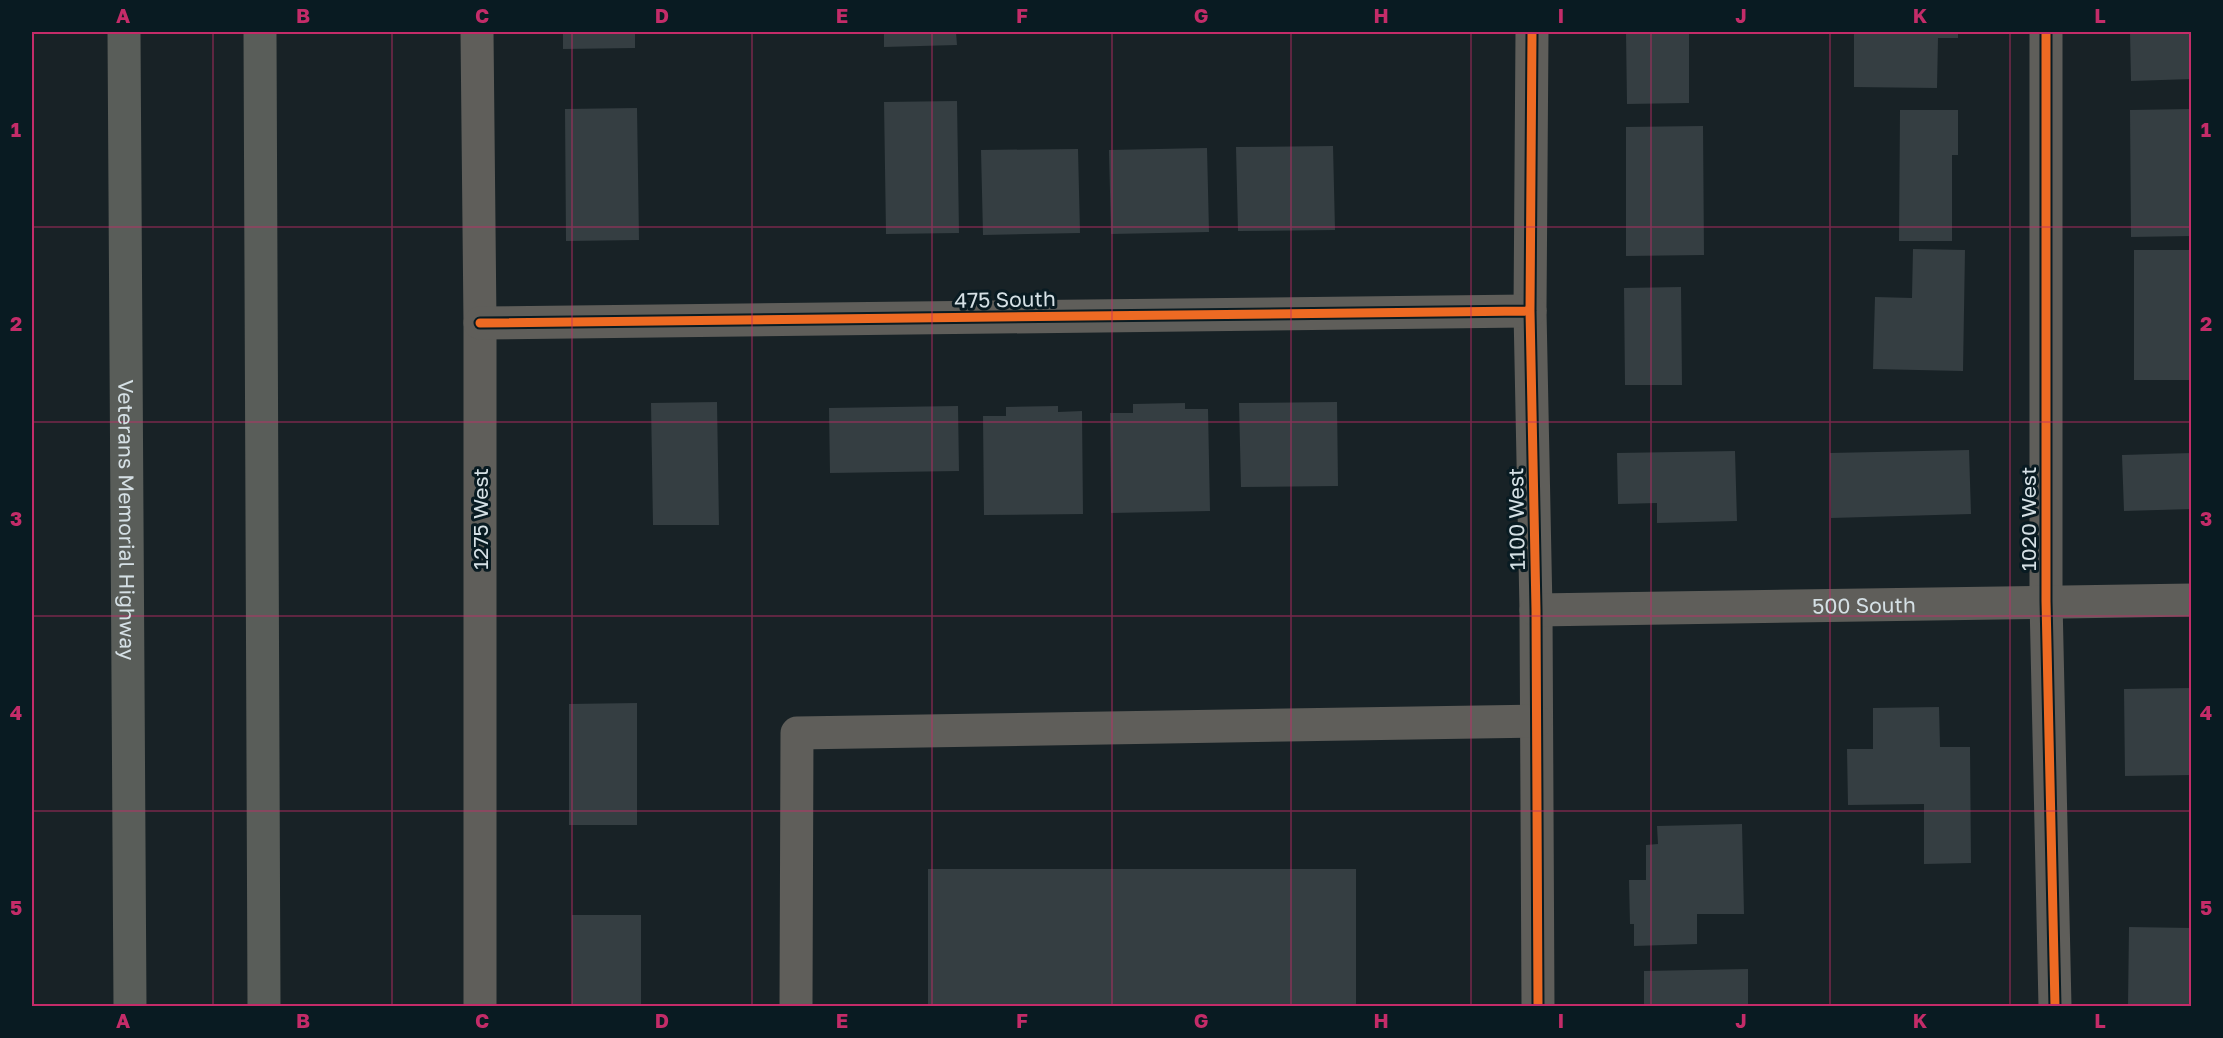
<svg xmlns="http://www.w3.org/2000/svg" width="2223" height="1038" font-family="'Golos Text',sans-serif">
  <rect width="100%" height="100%" fill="#182226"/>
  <path fill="#353e42" d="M563 32H635V48L563 49Z
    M884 32H956L957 45 884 47Z
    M1626 32H1689V103L1627 104Z
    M1854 32H1958V38H1938L1937 88 1854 87Z
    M2130 32H2192V79L2131 81Z
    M957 101 959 233 886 234 884 102Z
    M637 108 639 240 566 241 565 109Z
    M2191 109 2192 236 2131 237 2130 110Z
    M1900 110H1958V155H1952V241H1899Z
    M1703 126 1704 255 1626 256V127Z
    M1333 146 1335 230 1238 231 1236 147Z
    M1207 148 1209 232 1111 234 1109 150Z
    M1078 149 1080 233 983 235 981 150Z
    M1913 249 1965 250 1963 371 1873 369 1875 297 1912 298Z
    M2134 250H2191L2192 380H2134Z
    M1681 287 1682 385H1625L1624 288Z
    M717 402 719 525H653L651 403Z
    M1337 402 1338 486 1241 487 1239 403Z
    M1185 403V409H1208L1210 511 1111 513 1110 413H1133V404Z
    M958 406 959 471 830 473 829 408Z
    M1058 406V412L1082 411 1083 514 984 515 983 416H1006V407Z
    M1969 450 1971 514 1831 518 1830 453Z
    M1735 451 1737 521 1657 523V503L1618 504 1617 453Z
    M2192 453V509L2124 511 2122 455Z
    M2192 688V775L2125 776 2124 689Z
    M637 703V825H569V704Z
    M1939 707 1940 747H1970L1971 863 1924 864V804L1848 805 1847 749H1873V708Z
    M1742 824 1744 914H1697V944L1634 946V924H1630L1629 880H1646V845L1658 844 1657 826Z
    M928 869H1356V1006H928Z
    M572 915H641V1006H572Z
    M2129 927 2192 928V1006H2128Z
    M1748 969V1006H1644V971Z"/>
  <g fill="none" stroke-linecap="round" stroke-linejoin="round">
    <g stroke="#5f5e5a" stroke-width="33">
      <path d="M477 32 480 323V1006"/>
      <path d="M1532 32 1530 311 1536 610 1538 1006"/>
      <path d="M2046 32V601L2055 1006"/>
      <path d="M480 323 1530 311"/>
      <path id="s1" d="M1536 610 2192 600"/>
      <path d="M796 1006 797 733 1536 721"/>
    </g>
    <g stroke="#595d59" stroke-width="33">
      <path id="s2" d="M124 32 130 1006"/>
      <path d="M260 32 264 1006"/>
    </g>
    <g stroke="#091b22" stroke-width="13">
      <path id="cycleway" d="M1532 32 1530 311 1536 610 1538 1006
        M2046 32V601L2055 1006
        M480 323 1530 311"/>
    </g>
    <use href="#cycleway" stroke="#ed6a23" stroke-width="9"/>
  </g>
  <path fill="none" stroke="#c42c69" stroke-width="1.5" stroke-opacity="0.55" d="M213 32V1006M392 32V1006M572 32V1006M752 32V1006M932 32V1006M1112 32V1006M1291 32V1006M1471 32V1006M1651 32V1006M1830 32V1006M2010 32V1006M32 227H2192M32 422H2192M32 616H2192M32 811H2192"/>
  <g text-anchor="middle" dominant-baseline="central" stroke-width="6" stroke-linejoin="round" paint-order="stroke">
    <g font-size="21" fill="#d5e0e5" stroke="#091b22">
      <text transform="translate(1005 299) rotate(-1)">475 South</text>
      <text stroke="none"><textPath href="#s2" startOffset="488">Veterans Memorial Highway</textPath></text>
      <text transform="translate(480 519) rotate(-90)">1275 West</text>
      <text transform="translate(1516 519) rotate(-91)">1100 West</text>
      <text transform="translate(2028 519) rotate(-90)">1020 West</text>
      <text stroke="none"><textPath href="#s1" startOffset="328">500 South</textPath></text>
    </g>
  </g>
  <rect width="2223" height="1038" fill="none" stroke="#091b22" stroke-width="66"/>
  <rect x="33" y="33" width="2157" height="972" fill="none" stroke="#c42c69" stroke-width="2"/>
  <g font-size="20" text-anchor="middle" font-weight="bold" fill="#c42c69">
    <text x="123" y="23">A</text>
    <text x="303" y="23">B</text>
    <text x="482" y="23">C</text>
    <text x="662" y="23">D</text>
    <text x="842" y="23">E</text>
    <text x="1022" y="23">F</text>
    <text x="1201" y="23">G</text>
    <text x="1381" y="23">H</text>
    <text x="1561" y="23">I</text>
    <text x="1741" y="23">J</text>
    <text x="1920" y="23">K</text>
    <text x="2100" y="23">L</text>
    <text x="16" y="137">1</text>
    <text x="2206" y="137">1</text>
    <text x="16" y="331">2</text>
    <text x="2206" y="331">2</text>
    <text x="16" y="526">3</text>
    <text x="2206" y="526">3</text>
    <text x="16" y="720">4</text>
    <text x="2206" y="720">4</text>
    <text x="16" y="915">5</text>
    <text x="2206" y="915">5</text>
    <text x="123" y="1028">A</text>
    <text x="303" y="1028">B</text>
    <text x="482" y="1028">C</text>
    <text x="662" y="1028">D</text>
    <text x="842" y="1028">E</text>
    <text x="1022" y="1028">F</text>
    <text x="1201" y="1028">G</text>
    <text x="1381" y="1028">H</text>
    <text x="1561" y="1028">I</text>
    <text x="1741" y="1028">J</text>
    <text x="1920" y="1028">K</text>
    <text x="2100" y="1028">L</text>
  </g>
</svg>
